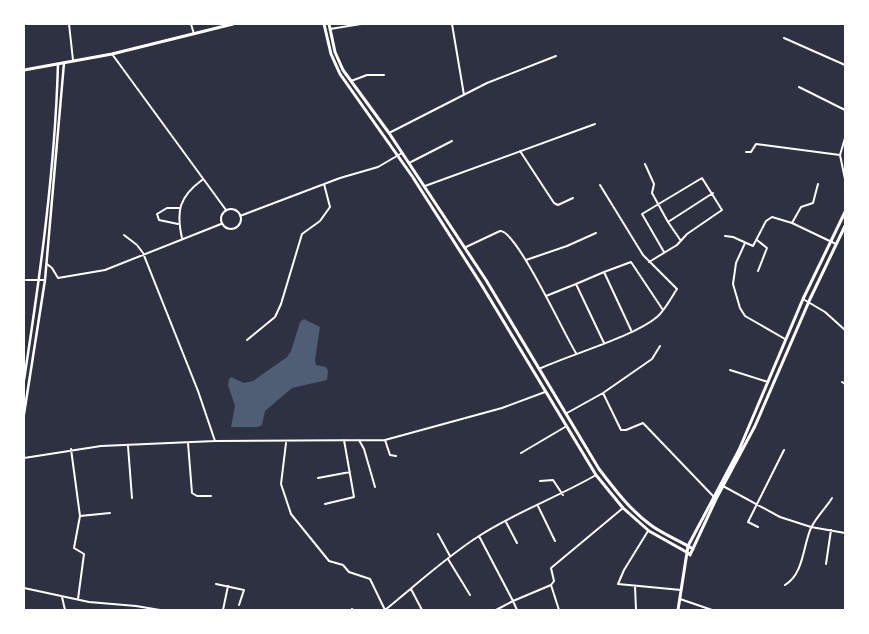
<svg xmlns="http://www.w3.org/2000/svg" width="869" height="634" font-family="Commissioner,sans-serif">
  <rect width="100%" height="100%" fill="#2d3142"/>
  <path fill="#4f5d75" d="M304 319 320 327 315 360 316 365 326 367 328 371 327 380 292 388 265 411 262 425 258 427H231L235 406 228 385 229 379 231 377 244 383 253 381 287 357 291 351 300 322Z"/>
  <g fill="none" stroke-linecap="round" stroke-linejoin="round">
    <path stroke="#fff" stroke-width="2" d="M69 24 73 60
      M191 24 194 34
      M452 24 464 95
      M330 29 361 24
      M784 38 845 65
      M112 54 226 210
      M351 81 367 75H384
      M799 87 845 110
      M389 133 487 83 556 56
      M845 138 840 155 845 179
      M520 151 554 203 558 205 573 198
      M746 152H751L756 144 840 155
      M409 163 452 141
      M645 164 654 184 652 193 668 222 713 193
      M425 186 595 124
      M221 219a10 10 0 1 1 20 0a10 10 0 1 1-20 0Z
      M240 216 340 178 378 167 402 153
      M668 222 681 241
      M792 223 801 207 813 203 818 184
      M178 224 159 220 157 214 167 208H180
      M124 235 137 245 143 253 198 391 215 441
      M725 236 733 237 753 246 766 221 772 217 792 223 836 244
      M182 238C176 211 179 197 202 180
      M757 240 767 248 758 271
      M745 243 736 263 733 284 740 308 745 316 785 339
      M466 247 500 231C516 229 565 336 576 353
      M526 260 567 246 596 233
      M649 262 677 245 687 234 722 210 702 178 642 214 664 252
      M47 264 52 268 58 278 105 270 221 224
      M24 280H45
      M546 296 576 284
      M803 299 825 312 845 330
      M631 330 604 272 631 262 663 310
      M247 340 275 317 281 304 302 234 320 221 330 207 324 184
      M604 343 576 284 604 272
      M541 368C572 354 633 337 657 317 665 310 671 298 677 289L643 255 600 185
      M730 370 768 382
      M842 382 845 384
      M603 393 652 359 660 346
      M567 413 603 393 621 430H626L643 423 714 497
      M359 440 364 449 375 487
      M385 440 390 455 396 456
      M188 443 192 493 197 496H211
      M286 443 281 484 291 514 329 561 343 565 349 572 370 579 385 610
      M128 446 132 498
      M71 449 80 516 110 513
      M521 453 565 427
      M24 458 101 446 215 441 385 440 502 408 545 392
      M318 478 350 472
      M540 481 553 480 563 495
      M723 486 780 517 811 527 845 533
      M325 504 354 497 344 440
      M538 506 555 541
      M506 522 517 543
      M758 527 748 522 784 450
      M648 531 624 570 618 584 681 590
      M438 534 450 556
      M479 536 513 601 496 610
      M448 559 470 595
      M826 564 831 530
      M216 584 244 590 239 605
      M551 585 559 610
      M785 585C804 574 803 545 811 528 816 517 826 508 832 498
      M635 586 636 610
      M24 588 89 602 136 606 160 610
      M411 589 422 610
      M62 597 65 610
      M78 599 84 554 74 548 80 516
      M680 599 712 610
      M352 609 353 610
      M223 610 228 586
      M385 610C416 585 446 557 479 536 516 512 558 497 596 475
      M517 610 513 601 551 585 554 581 551 568 623 508
      M788 610H792"/>
    <path stroke="#fff" stroke-width="2.5" d="M24 380C40 276 55 170 58 64
      M24 414 45 280 64 63"/>
    <path stroke="#fff" stroke-width="3" d="M324 24 331 54 340 74 412 176 481 284 596 475 623 508 649 531 690 554
      M329 24 335 52 343 70 389 133 486 280 599 469C615 490 631 511 652 526 665 535 680 541 693 549
      M24 70 112 54 233 24
      M690 555 716 499 755 426 810 299 845 226
      M678 610 688 546 739 450 803 299 845 212"/>
  </g>
  <rect width="869" height="634" fill="none" stroke="#ffffff" stroke-width="50"/>
</svg>
